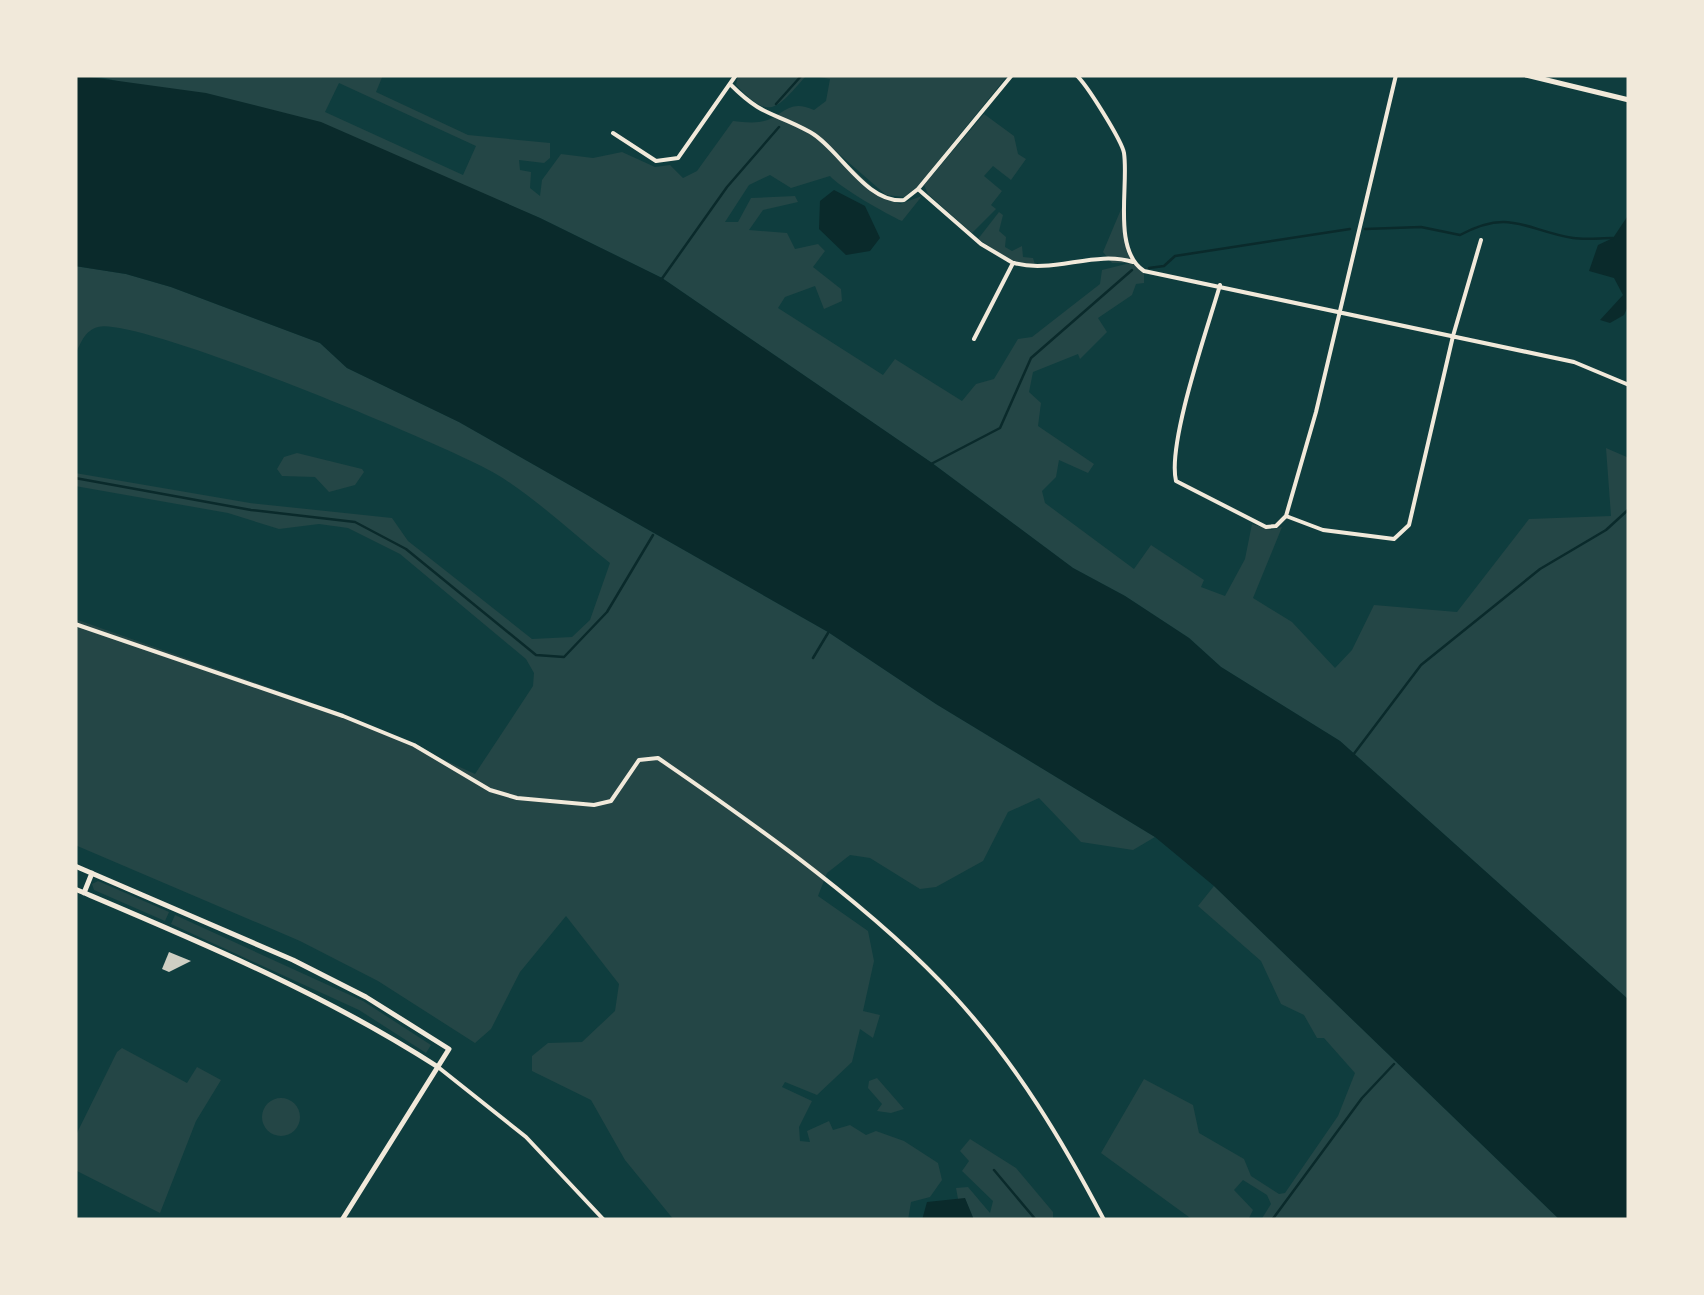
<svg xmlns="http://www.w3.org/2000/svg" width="1704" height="1295" font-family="'PT Sans Narrow',sans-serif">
  <rect width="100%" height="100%" fill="#0f3d3e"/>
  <path fill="#244646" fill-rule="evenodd" d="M93 75H383L376 92 468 135 550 143V158L544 163 519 160 520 170 531 172 530 188 540 196 542 180 561 154 593 158 622 152 655 167 670 165 683 178 697 171 733 121C741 122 751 123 759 122 783 119 786 97 814 110L826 101 830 79 808 75H1008L917 187 904 197 886 195 816 134 884 198 900 204 922 196 902 221C888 215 839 187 830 176L791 188 770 175 749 185 725 222H738L751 198 795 196 798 202 763 210 749 230 787 233 795 249 818 244 825 251 813 267 841 289 842 301 824 309 815 286 785 297 778 308 883 375 895 359 962 401 976 384 994 379 1018 339 1032 337 1100 284 1102 270 1130 263H1112L1103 252 1122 207 1127 253 1144 273V283L1136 284 1132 295 1098 318 1107 332 1080 359 1078 354 1033 372 1029 392 1041 403 1038 426 1094 464 1088 473 1059 460 1056 477 1042 491 1045 503 1134 569 1151 545 1204 580 1201 587 1225 596 1245 559 1252 524 1271 530 1282 527 1253 598 1292 622 1335 668 1352 650 1374 605 1457 612 1529 519 1611 516 1606 448 1629 458V1000L1340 741 1221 667 1189 638 1125 596 1073 568 932 463 662 278 540 218 362 143ZM339 83 476 146 463 175 325 112Z
    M738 75H807C776 109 771 122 736 85Z
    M984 114 1014 136 1018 154 1026 159 1011 180 993 166 984 176 1002 191 991 205 996 209 972 233 928 194 924 185Z
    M999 212 1003 215 999 231 1006 237 1005 247 1012 251 1022 246 1023 257 1033 258 1035 265 1012 261 978 239Z
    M75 266 126 274 171 287 320 343 347 368 459 422 828 632 936 704 1155 837 1133 850 1081 842 1039 798 1008 812 983 861 936 887 920 889 870 858 850 855 827 873 818 896 868 931 874 961 863 1011 880 1015 873 1038 860 1029 852 1062 817 1095 785 1082 782 1087 812 1101 799 1127 800 1141 810 1142 807 1131 829 1121 833 1130 850 1125 866 1135 876 1131 904 1141 938 1163 942 1180 930 1197 911 1202 908 1220H674L625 1160 591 1100 532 1071V1056L548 1043 582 1042 615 1011 619 984 566 916 520 972 491 1029 475 1043 378 981 300 941 75 845V619L344 714 475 774 533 686 534 673 526 659 400 554 348 528 319 524 279 529 228 513 75 486V473L250 503 392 518 408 541 532 639 572 637 590 620 610 563C573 534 536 498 496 474 449 446 137 316 98 327 84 331 81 343 75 355Z
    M297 453 362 469 364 472 355 485 329 492 315 477 282 476 277 469 284 457Z
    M98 881 169 912 165 921 94 890 92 884Z
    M1214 886 1560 1220H1261L1271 1204 1267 1195 1243 1180 1234 1190 1253 1210 1248 1220H1193L1101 1153 1144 1079 1193 1105 1199 1133 1244 1159 1251 1176 1279 1194 1285 1193 1338 1116 1355 1073 1324 1038H1317L1304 1015 1281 1004 1261 961 1198 906Z
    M175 915 363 1001 431 1045 426 1053 359 1010 171 924Z
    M122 1048 187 1083 197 1067 221 1080 196 1121 160 1213 75 1170V1137L117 1052Z
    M877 1078 904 1109 891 1113 877 1111 882 1104 868 1088 869 1081Z
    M262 1117a19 19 0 1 1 38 0a19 19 0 1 1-38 0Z
    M970 1139 1016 1168 1053 1212V1220H974L965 1199H958L956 1188 968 1187 990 1213 993 1201 962 1171 969 1161 960 1151Z"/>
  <path fill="#0a2a2b" d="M75 75 206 93 321 122 540 218 662 278 932 463 1073 568 1125 596 1189 638 1221 667 1340 741 1629 1000V1220H1560L1214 886 1155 837 936 704 828 632 459 422 347 368 320 343 171 287 126 274 75 266Z
    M834 190 865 206 880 238 870 251 846 255 819 229 820 201Z
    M1629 214V304L1624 315 1610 323 1600 320 1623 295 1614 278 1589 271 1598 245 1613 238Z
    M965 1198 974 1220H922L927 1202Z"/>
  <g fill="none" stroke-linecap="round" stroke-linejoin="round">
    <path stroke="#0a2a2b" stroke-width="2.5" d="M776 104 802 75
      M1365 229 1421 227 1460 235C1510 208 1525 230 1573 238 1586 240 1600 238 1613 238
      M1149 268 1164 266 1175 256 1350 229
      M661 280 727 187 779 127
      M931 464 1000 428 1031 358 1132 270
      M75 478 251 510 355 522 406 549 536 655 564 657 607 612 653 535
      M813 658 828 633
      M1353 755 1421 665 1540 569 1606 530 1629 509
      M994 1170 1036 1220
      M1272 1220 1362 1098 1394 1064"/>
  </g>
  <path fill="#cfcfc3" d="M169 952 191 961 169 972 162 969Z"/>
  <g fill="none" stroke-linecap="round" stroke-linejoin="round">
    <path stroke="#f1e9da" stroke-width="4" d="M1076 75C1086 83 1122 141 1124 153 1129 186 1112 250 1144 271L1574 362 1629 385
      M730 84C764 118 772 111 810 132 839 148 866 204 904 200L918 189
      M613 133 656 161 678 158 736 75
      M1014 263C1053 274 1095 250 1133 262
      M1220 285C1208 327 1167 443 1176 481L1266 527 1276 526 1286 516 1323 530 1394 539 1409 525 1453 336 1481 240
      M974 339 1013 263 981 244 918 189 1012 75
      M1286 516 1316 412 1396 75
      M75 624 343 716 414 745 490 790 517 798 594 805 611 801 639 760 658 758C757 826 875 909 956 998 1017 1065 1062 1140 1104 1220
      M438 1067 526 1137 604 1220"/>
    <path stroke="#f1e9da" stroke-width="5" d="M75 866 293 960 366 997 449 1049 342 1220
      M75 889C200 942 323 993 438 1067
      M84 893 92 873"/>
    <path stroke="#f1e9da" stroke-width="5" d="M1526 75 1629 100"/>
  </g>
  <rect width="1704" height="1295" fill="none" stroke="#f1e9da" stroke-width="155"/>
</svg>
